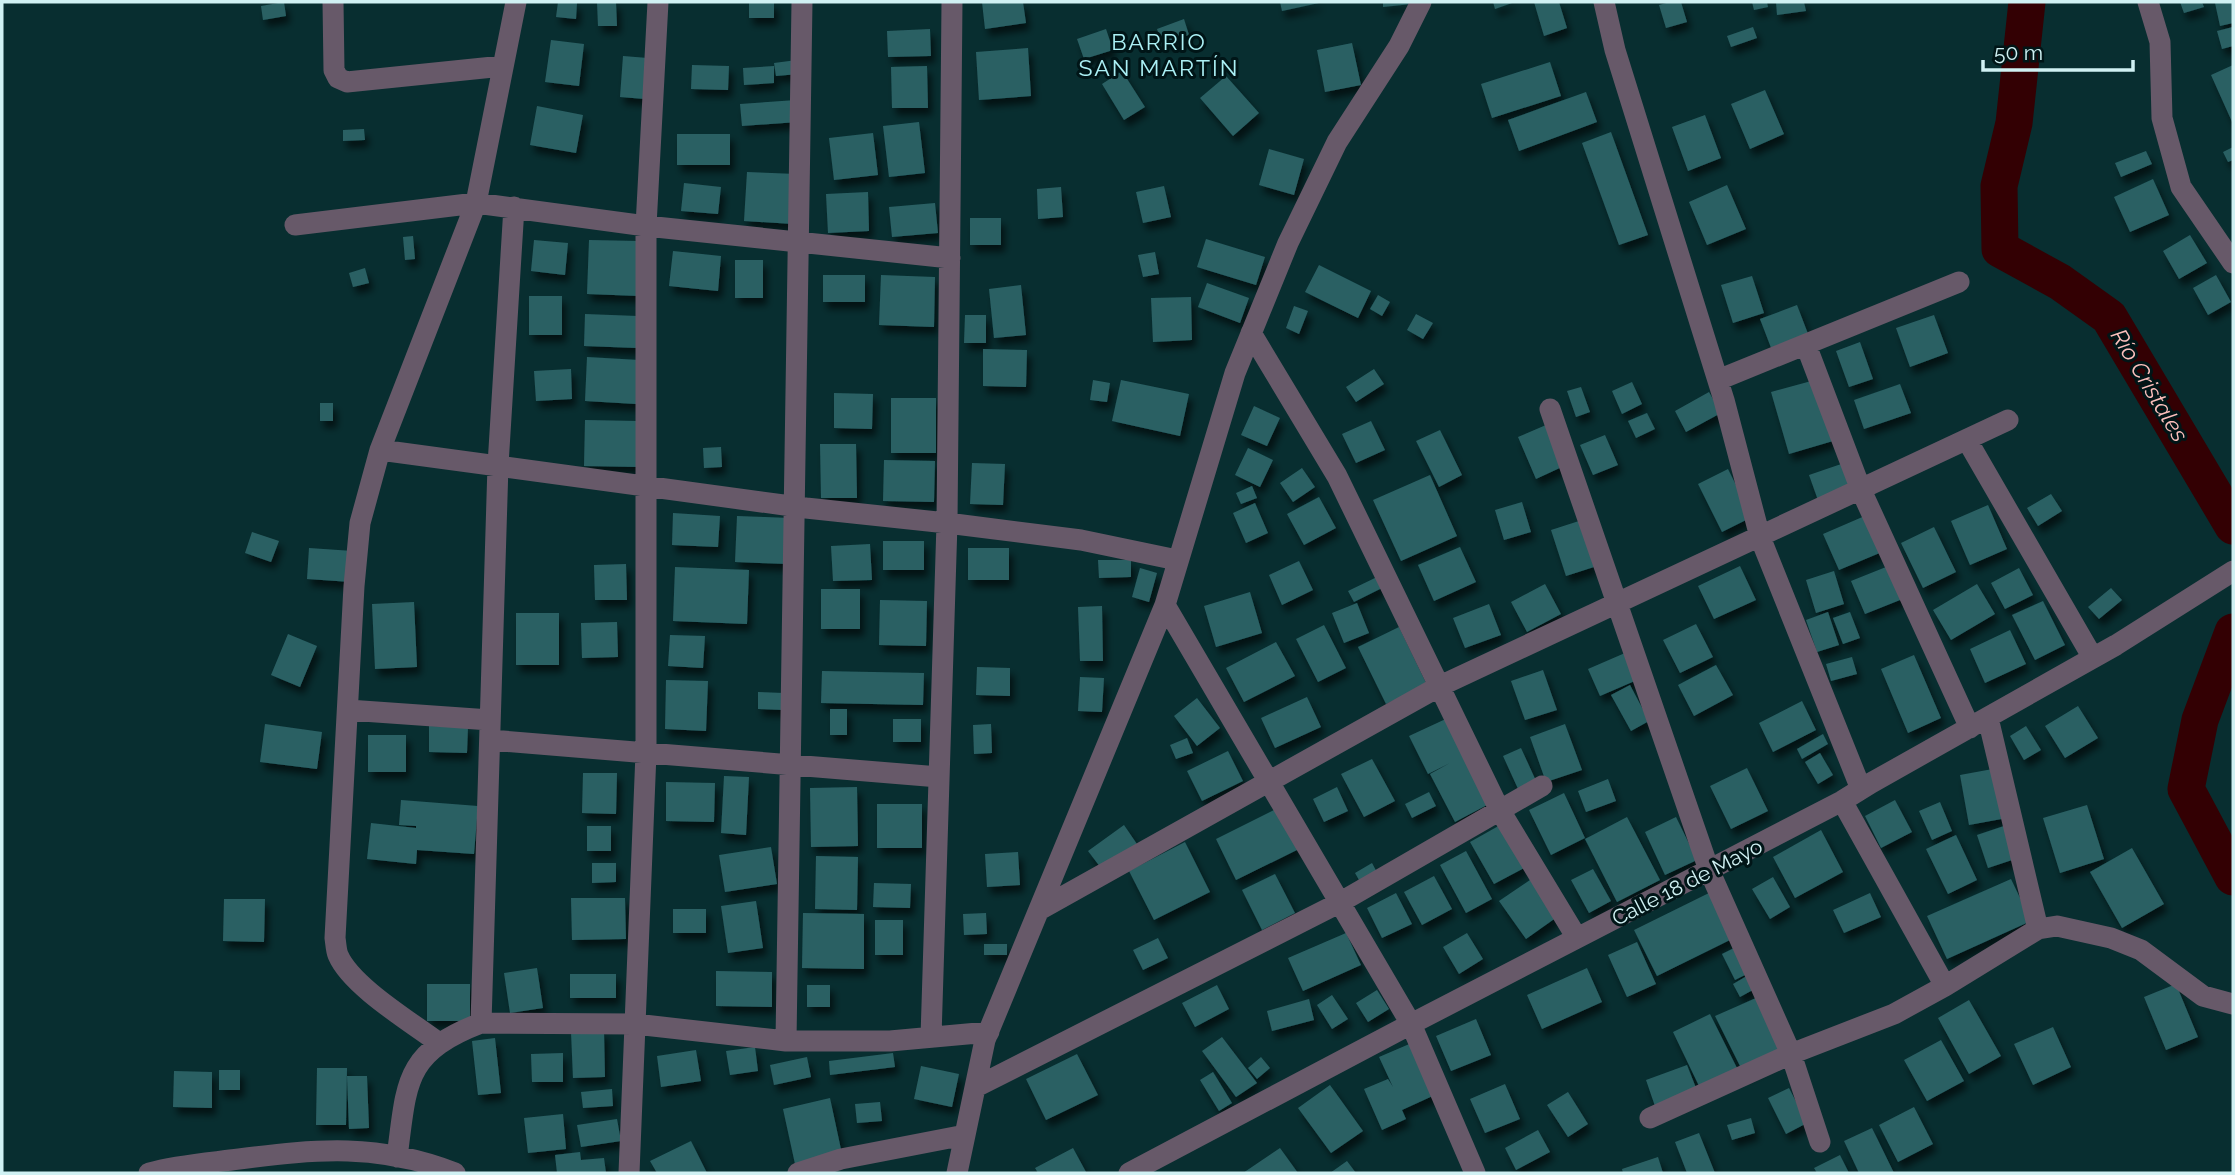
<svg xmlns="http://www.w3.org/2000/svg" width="2235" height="1175" font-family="Raleway,sans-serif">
  <defs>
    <filter id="shadow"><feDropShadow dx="4" dy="7" stdDeviation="3.5" flood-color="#0009"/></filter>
  </defs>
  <rect width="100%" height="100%" fill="#082e30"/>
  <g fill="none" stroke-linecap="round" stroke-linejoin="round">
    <path stroke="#330003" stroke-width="37" d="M2027 2 2014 123 1999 186 2000 249 2060 282 2109 317 2233 526
      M2233 632 2200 720 2186 789 2233 877"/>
  </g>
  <path fill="#2a6064" filter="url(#shadow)" d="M284 2 286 16 263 20 261 6Z
    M558 2 577 3 576 19 556 17Z
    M597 2H616L617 26H598Z
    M749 2H774V18H749Z
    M982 2H1023L1026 23 985 29Z
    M1280 2H1319V3L1282 11Z
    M1383 2H1412V4L1383 7Z
    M1493 2H1515L1495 9Z
    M1534 2H1559L1567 28 1544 36Z
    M1670 2H1681L1687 22 1666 28 1659 5Z
    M1752 2H1767L1768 7 1754 10Z
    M1776 2H1804L1806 11 1777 15Z
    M2180 2H2202L2204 7 2184 13Z
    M2220 2H2233V23L2220 26 2215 3Z
    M1184 19 1189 35 1162 44 1157 29Z
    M1753 27 1757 38 1731 47 1727 36Z
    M2233 27V46L2222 49 2217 31Z
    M930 29 931 56 888 57 887 31Z
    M1106 29 1113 50 1084 59 1077 39Z
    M551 40 584 44 579 86 545 82Z
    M1352 43 1361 85 1325 92 1317 50Z
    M1028 48 1031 96 979 100 976 52Z
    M623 56 648 58 645 99 620 97Z
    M797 60 799 74 776 76 774 63Z
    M1550 62 1561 96 1492 118 1481 84Z
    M692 65 729 66 728 90 691 89Z
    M2233 65V124L2211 75Z
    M774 66V83L744 85 743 68Z
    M927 66 928 108H892L891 67Z
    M1122 71 1145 107 1124 120 1102 84Z
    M1226 76 1259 113 1233 136 1200 98Z
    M1765 90 1784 134 1750 149 1731 104Z
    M1586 92 1597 122 1519 151 1508 120Z
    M796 100 798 122 742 126 740 104Z
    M537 106 583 115 576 153 530 145Z
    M1705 115 1721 158 1688 171 1672 127Z
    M919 122 925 173 889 177 883 126Z
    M364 129 365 140 343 141V130Z
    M1611 132 1648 235 1619 245 1582 143Z
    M873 133 878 175 834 180 829 138Z
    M677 134H730V165H677Z
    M2233 147V160L2228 162 2223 152Z
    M1269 149 1304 159 1294 195 1259 185Z
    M2146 151 2152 164 2121 177 2115 163Z
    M747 172 796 174 793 224 744 221Z
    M2153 179 2169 215 2130 232 2114 197Z
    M684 183 721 187 718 214 681 211Z
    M1727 185 1746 229 1707 245 1689 202Z
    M1164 186 1171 217 1143 223 1136 192Z
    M1061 187 1063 217 1038 219 1037 189Z
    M868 192 869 231 828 233 826 194Z
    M935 203 938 233 892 237 889 207Z
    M970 218H1001V245H970Z
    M2190 235 2207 263 2179 279 2163 251Z
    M413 236 415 259 405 260 403 237Z
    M1206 239 1265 257 1256 285 1197 267Z
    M534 240 568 243 565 275 531 271Z
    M589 240 640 241 639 296 587 294Z
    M673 251 721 256 718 291 669 286Z
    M1155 252 1159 274 1143 277 1138 255Z
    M735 260H763V298H735Z
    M1319 265 1371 291 1358 318 1305 292Z
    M365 268 369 283 353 287 349 273Z
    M823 275H865V302H823Z
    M881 275 935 277 934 327 879 325Z
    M2216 275 2231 302 2208 315 2193 288Z
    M1752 276 1764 313 1733 323 1721 285Z
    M1207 283 1249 298 1240 323 1198 307Z
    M1021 285 1026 335 994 338 989 289Z
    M1378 295 1390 302 1382 316 1370 309Z
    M529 296H562V335H529Z
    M1191 297 1192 340 1153 342 1151 298Z
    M1797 305 1810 339 1773 353 1760 319Z
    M1294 306 1308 311 1299 334 1286 328Z
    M585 314 638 316 637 348 584 346Z
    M1416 314 1433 323 1423 339 1407 330Z
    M965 315H986V343H964Z
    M1934 315 1948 353 1910 367 1896 328Z
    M1860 342 1873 379 1849 387 1836 351Z
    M983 349 1027 350 1026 387 983 386Z
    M587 357 639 360 636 404 585 401Z
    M571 369 572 399 536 401 534 371Z
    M1374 369 1384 384 1356 402 1346 387Z
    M1093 380 1110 383 1107 402 1090 400Z
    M1121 380 1189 394 1180 436 1112 421Z
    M1815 380 1833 441 1789 454 1771 392Z
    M1632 382 1642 404 1622 414 1612 391Z
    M1900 384 1911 413 1864 429 1854 400Z
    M1581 387 1590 412 1576 417 1567 391Z
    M1709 392 1721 413 1686 432 1675 411Z
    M834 393 873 394 872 429 834 428Z
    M891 398H936V453H891Z
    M320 403H333V421H320Z
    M1254 406 1280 418 1267 446 1241 435Z
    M1647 413 1655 429 1636 438 1628 421Z
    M585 420 639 421V467L584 466Z
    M1371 421 1385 450 1356 463 1342 434Z
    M1546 425 1564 466 1536 479 1518 437Z
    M1440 430 1462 475 1439 487 1416 441Z
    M1605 435 1618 465 1593 475 1580 445Z
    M820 444H856L857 498H821Z
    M721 447 722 467 704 468 703 448Z
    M1248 448 1273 460 1260 487 1235 475Z
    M884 460 935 461 934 502 883 501Z
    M1847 462 1857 490 1819 503 1809 475Z
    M972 463 1005 464 1003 505 970 504Z
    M1302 468 1315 487 1293 502 1280 483Z
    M1728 469 1752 517 1722 532 1698 484Z
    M1430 475 1457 536 1401 561 1373 500Z
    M1252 486 1257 498 1241 504 1236 493Z
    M2051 494 2062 511 2038 526 2027 508Z
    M1319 497 1336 528 1304 545 1287 514Z
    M1522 502 1531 532 1504 540 1495 510Z
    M1255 503 1268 533 1246 543 1233 513Z
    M1988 505 2007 549 1970 565 1951 521Z
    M673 513 720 516 718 547 672 545Z
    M1867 515 1882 552 1839 570 1823 534Z
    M737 516 790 518 788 564 735 562Z
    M1579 521 1594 567 1566 576 1551 530Z
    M1934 527 1956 572 1923 588 1901 543Z
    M252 532 279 541 271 562 245 553Z
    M883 541H924V570H883Z
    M870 544 872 580 833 581 831 546Z
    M1460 547 1476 582 1434 601 1418 565Z
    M309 548 353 551 351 582 307 579Z
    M968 548H1009V580H968Z
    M1098 560H1131V577L1099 578Z
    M1299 561 1313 590 1282 605 1269 575Z
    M626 564 627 600H595L594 565Z
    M1891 565 1905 598 1865 614 1851 581Z
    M1740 566 1756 600 1714 619 1698 586Z
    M675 567 749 570 747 624 673 621Z
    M1140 568 1157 573 1149 602 1132 597Z
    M2019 568 2033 595 2005 609 1991 583Z
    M1834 571 1844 604 1816 613 1806 580Z
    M1377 577 1382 588 1354 602 1348 591Z
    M1545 584 1561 614 1527 632 1511 602Z
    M1977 584 1995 614 1951 640 1933 610Z
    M2111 588 2122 600 2099 619 2088 607Z
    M821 589H860V629H821Z
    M1250 592 1262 633 1216 647 1204 606Z
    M880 600 927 601 926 646 879 645Z
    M2043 601 2065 645 2035 660 2012 615Z
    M414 602 417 667 375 669 372 604Z
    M1357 603 1369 633 1344 643 1332 613Z
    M1489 604 1501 635 1465 648 1453 618Z
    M1102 606 1103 661H1080L1078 607Z
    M1828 612 1839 645 1817 652 1806 620Z
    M1850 612 1860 638 1843 644 1833 618Z
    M516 613H559V665H516Z
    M617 622 618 657 582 658 581 623Z
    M1696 624 1713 657 1680 673 1663 640Z
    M1324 625 1346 668 1318 682 1296 639Z
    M1399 627 1427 685 1386 704 1358 647Z
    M2010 630 2026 664 1985 683 1970 649Z
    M288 634 317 646 300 687 271 675Z
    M670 635 705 636 703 668 668 666Z
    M1276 642 1295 676 1244 702 1226 668Z
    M1625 653 1637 680 1600 696 1588 669Z
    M1914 655 1941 718 1908 733 1881 669Z
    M1852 657 1857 674 1831 681 1826 664Z
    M1716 665 1733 695 1694 716 1678 685Z
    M977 667 1010 668V696L976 695Z
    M1543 670 1557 710 1525 720 1511 681Z
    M822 671 924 673 923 705 821 703Z
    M1080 677 1104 678 1102 712 1078 711Z
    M666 680 708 681 706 731 665 729Z
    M1630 685 1649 721 1631 731 1611 695Z
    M758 692 784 693V710L758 709Z
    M1307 697 1321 727 1275 748 1261 718Z
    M1197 698 1220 728 1197 746 1174 716Z
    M1802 701 1816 730 1773 752 1759 723Z
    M2078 706 2098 738 2065 758 2045 726Z
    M830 709H847V735H830Z
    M1450 717 1487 805 1455 822 1430 774 1450 763 1428 774 1409 736Z
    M893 719H921V742H893Z
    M265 724 322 732 317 769 260 762Z
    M991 724 992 753 974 754 973 725Z
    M1565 724 1582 770 1546 782 1530 737Z
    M429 726 468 727 467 753 429 752Z
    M2026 726 2041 750 2024 760 2010 736Z
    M1823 734 1828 744 1802 759 1797 749Z
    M368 735H406V772H368Z
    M1187 738 1193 753 1176 759 1170 745Z
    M1521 748 1537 783 1519 791 1503 756Z
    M1228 751 1243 781 1202 801 1187 771Z
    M1820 753 1833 775 1818 784 1805 762Z
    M1372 759 1395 801 1364 817 1341 774Z
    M1747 768 1768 811 1731 829 1710 786Z
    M1998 768 2007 818 1969 825 1960 775Z
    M583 773H617L616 814 582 813Z
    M724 776 749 777 746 835 721 833Z
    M1608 779 1616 801 1586 812 1578 791Z
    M666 782 715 783 714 822 666 821Z
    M857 787 858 846 811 847 810 788Z
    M1337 787 1348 811 1324 822 1313 799Z
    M1429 792 1436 806 1412 818 1405 804Z
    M1564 793 1585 838 1551 855 1529 810Z
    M401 800 478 806 474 854 417 850 416 864 367 859 371 823 416 828V826L399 825Z
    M1895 800 1912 832 1881 848 1865 816Z
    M1940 802 1952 831 1932 840 1919 811Z
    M877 804H922V848H877Z
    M2087 805 2104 859 2060 873 2043 818Z
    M1278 808 1299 849 1236 880 1216 839Z
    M1627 817 1660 880 1617 902 1585 839Z
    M1676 817 1697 860 1665 875 1645 832Z
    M1502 824 1526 867 1494 884 1470 842Z
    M1124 825 1139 847 1104 872 1088 851Z
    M2007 825 2018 858 1988 868 1977 835Z
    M587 826H611V851H587Z
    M1821 830 1843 872 1795 898 1773 857Z
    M1956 835 1977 880 1948 894 1926 849Z
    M1185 842 1210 892 1154 920 1129 871Z
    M771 847 777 884 725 892 719 855Z
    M2132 848 2164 904 2122 928 2090 872Z
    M1466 851 1492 899 1466 913 1440 865Z
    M1018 852 1020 885 987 887 985 854Z
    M816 856 858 857 857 910 815 909Z
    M592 863H616V882L592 883Z
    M1372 863 1380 878 1363 887 1355 873Z
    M1593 869 1611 901 1589 913 1571 880Z
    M1275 874 1295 913 1262 930 1242 890Z
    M1434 876 1452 909 1422 925 1404 892Z
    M1773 877 1790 907 1770 919 1752 889Z
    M2011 879 2031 921 1947 959 1927 916Z
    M1530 880 1557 917 1526 939 1499 901Z
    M874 883 911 884 910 908 873 907Z
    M1711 892 1734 938 1657 976 1634 930Z
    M1396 893 1412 924 1382 938 1367 908Z
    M1870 893 1881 917 1844 933 1833 910Z
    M571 898H625L626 939 572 940Z
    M224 899H265L264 942 223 941Z
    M756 901 763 948 728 953 721 906Z
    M673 909H706V933H673Z
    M803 913 864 914V969L802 968Z
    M986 913 987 934 964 935 963 914Z
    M875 920H903V955H875Z
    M1346 933 1361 965 1303 991 1288 958Z
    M1467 933 1483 959 1459 974 1443 947Z
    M1158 938 1168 958 1143 970 1133 950Z
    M1637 942 1656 984 1627 997 1608 955Z
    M984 944H1007V955H984Z
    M1734 948 1747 974 1735 980 1722 954Z
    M537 968 543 1008 510 1013 504 973Z
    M1587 968 1602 1002 1542 1029 1527 995Z
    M716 971 772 972V1007L716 1006Z
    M1752 973 1760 986 1740 997 1733 984Z
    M570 974H616V998H570Z
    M427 984H470V1021H427Z
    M2176 984 2198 1037 2166 1050 2144 997Z
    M807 985H830V1007H807Z
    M1217 985 1229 1009 1195 1027 1182 1003Z
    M1377 990 1389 1009 1368 1022 1356 1003Z
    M1332 995 1348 1019 1332 1029 1317 1005Z
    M1756 998 1787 1050 1744 1074 1715 1016Z
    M1309 999 1314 1020 1272 1031 1267 1011Z
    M1969 1000 2001 1056 1969 1074 1938 1018Z
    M1710 1014 1738 1070 1700 1088 1673 1032Z
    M1476 1019 1491 1055 1451 1071 1436 1036Z
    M2053 1027 2071 1067 2033 1085 2014 1044Z
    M604 1031 605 1077 573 1078 571 1032Z
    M1222 1037 1257 1083 1236 1097 1202 1051Z
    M495 1038 501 1093 478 1095 472 1041Z
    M1941 1040 1964 1081 1927 1101 1904 1060Z
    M1414 1042 1437 1094 1402 1110 1406 1119 1382 1130 1364 1089 1388 1079 1393 1087 1379 1057Z
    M755 1047 758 1071 730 1075 726 1051Z
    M696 1050 701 1081 661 1087 657 1056Z
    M563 1053V1082H532L531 1054Z
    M893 1053 895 1067 830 1075 829 1061Z
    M1077 1054 1098 1095 1046 1120 1026 1079Z
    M807 1057 811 1077 774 1085 770 1065Z
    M1261 1057 1270 1068 1257 1079 1248 1068Z
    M1687 1065 1698 1093 1656 1109 1646 1080Z
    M921 1066 959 1074 952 1107 914 1099Z
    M317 1068H347L346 1125H316Z
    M219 1070H240V1090H219Z
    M174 1071 212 1072V1108L173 1107Z
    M1213 1072 1232 1103 1219 1111 1200 1080Z
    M347 1076H367L369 1128 349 1129Z
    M1505 1084 1520 1119 1485 1133 1470 1099Z
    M1330 1085 1363 1131 1331 1153 1298 1108Z
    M1789 1088 1807 1123 1786 1134 1768 1098Z
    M612 1089 613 1106 583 1108 581 1092Z
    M1568 1092 1588 1124 1568 1137 1547 1105Z
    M830 1098 842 1154 795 1164 783 1109Z
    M880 1102 882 1121 857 1123 855 1104Z
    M1914 1107 1933 1144 1898 1162 1879 1125Z
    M563 1114 566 1149 528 1153 524 1118Z
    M1751 1118 1755 1133 1732 1140 1727 1125Z
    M617 1119 621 1141 581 1147 577 1125Z
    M1872 1128 1894 1173H1859L1844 1141Z
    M1538 1130 1550 1152 1516 1170 1505 1148Z
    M1699 1133 1715 1173H1687L1675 1142Z
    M691 1141 707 1173H657L650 1161Z
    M1073 1148 1086 1172 1038 1173 1035 1168Z
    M1280 1148 1298 1173H1243Z
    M580 1152 581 1160 604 1158 606 1173H557L555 1155Z
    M1840 1155 1849 1173H1817L1814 1168Z
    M1658 1157 1663 1173H1623L1622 1169Z
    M1347 1161 1356 1173H1330Z"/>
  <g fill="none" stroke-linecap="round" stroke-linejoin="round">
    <path stroke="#675969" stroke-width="21" d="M333 2 334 70 338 78 347 82 503 66
      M1604 2 1615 50 1724 400 1760 537 1861 789
      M2148 2 2160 42 2162 118 2181 187 2233 263
      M514 207 498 465 481 1023 635 1024 786 1041H890L989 1032
      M295 225 476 203 646 226 950 258
      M1251 333 1337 476 1499 809 1577 938
      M1806 345 1861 490 1970 728
      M1718 380 1959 282
      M1550 409 1709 870 1791 1054 1820 1142
      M1967 440 2093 658
      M380 450 806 508 947 523 952 2
      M1165 605 1411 1024 1475 1173
      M348 710 490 720
      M1988 718 2038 929
      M490 740 939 777
      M1842 801 1945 986 2038 929 2057 926 2111 938 2141 950 2203 996 2233 1004
      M1039 910 1440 686 2008 420
      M931 1037 947 523 1081 540 1177 560
      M786 1041 802 2
      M439 1043C411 1022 351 986 338 955 336 950 336 944 335 938L354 586 360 523 380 450 476 203 516 2
      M976 1087 1339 903 1542 786
      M1650 1118 1791 1054 1894 1014 1945 986
      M397 1157C407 1083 403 1053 481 1023
      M149 1173C178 1165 208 1163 239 1159 318 1149 378 1143 455 1173
      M629 1173 646 753V226L658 2
      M798 1173 841 1159 965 1135
      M957 1173 985 1040 1165 605 1235 373 1288 243 1337 142 1399 46 1421 2
      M1129 1173 1411 1024 1842 801 1871 783 2116 645 2233 571"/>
  </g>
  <g text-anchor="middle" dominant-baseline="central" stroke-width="6" stroke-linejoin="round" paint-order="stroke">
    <g font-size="21" fill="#d0f1f3" stroke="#001517">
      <text transform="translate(1687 882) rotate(-27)">Calle 18 de Mayo</text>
    </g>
    <g font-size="23" letter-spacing="2" fill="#abf0f5" stroke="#001517">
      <text x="1159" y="41">BARRIO<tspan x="1159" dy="26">SAN MARTÍN</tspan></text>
    </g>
    <g font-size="23" font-style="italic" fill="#fbbfbc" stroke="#001517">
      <text transform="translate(2150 385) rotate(59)">Río Cristales</text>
    </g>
  </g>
  <rect width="2235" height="1175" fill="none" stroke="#d0f1f3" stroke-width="7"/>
  <path d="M1983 60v10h150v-10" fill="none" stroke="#d0f1f3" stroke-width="3.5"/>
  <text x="1994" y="60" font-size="21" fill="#d0f1f3" stroke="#001517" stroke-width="5" paint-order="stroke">50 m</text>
</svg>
